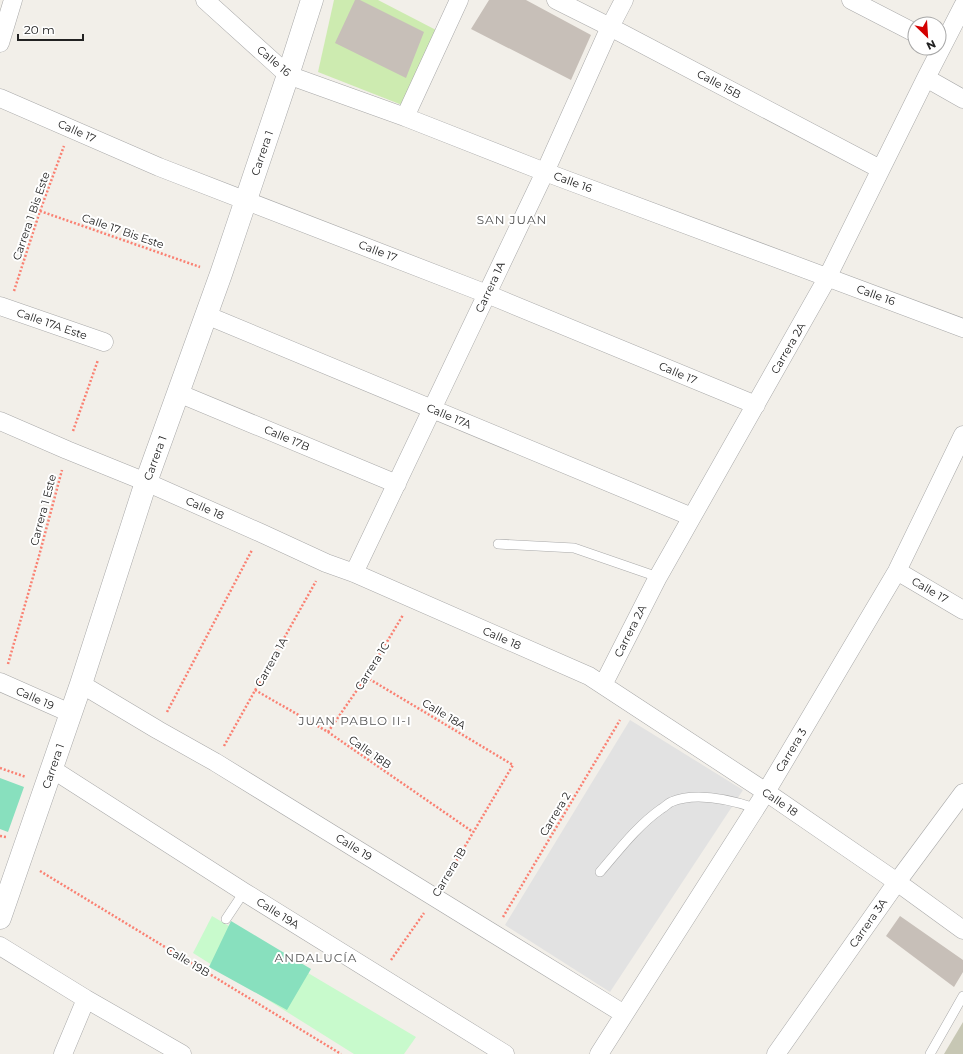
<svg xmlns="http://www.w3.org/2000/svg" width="963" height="1054" font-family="Montserrat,sans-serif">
  <rect width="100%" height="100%" fill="#f2efe9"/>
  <path fill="#c7c7b4" d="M963 1022V1054H944Z"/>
  <path fill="#cdebb0" d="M334 0H378L436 30 402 105 318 72Z"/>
  <path fill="#c8facc" d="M212 916 416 1037 404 1054H354L193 953Z"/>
  <path fill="#88e0be" d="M0 778 24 787 8 832 0 829Z
    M231 921 311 969 287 1010 209 967Z"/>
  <path fill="#e2e2e2" d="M630 720 743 790 610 992 505 925Z"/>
  <path fill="#c7bfb8" d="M355 0H360L424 32 406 78 335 43Z
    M489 0H526L591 35 571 80 471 29Z
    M900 916 963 960V972L954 987 886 936Z"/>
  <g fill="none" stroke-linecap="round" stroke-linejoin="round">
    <g stroke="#a9a9a9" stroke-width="10">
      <path id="service" d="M498 544 574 548 658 577
        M600 872C619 850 637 826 661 809 665 807 668 803 671 802 697 791 731 800 755 808
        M226 919 244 892
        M930 1054 963 996"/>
    </g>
    <g stroke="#a9a9a9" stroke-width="19">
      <path id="minor" d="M205 0 288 75 405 117 545 172 963 328
        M556 0 610 27 880 169
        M851 0 915 33
        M0 43 13 0
        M926 78 963 99
        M0 98 159 167 487 294 756 405
        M405 117 459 0
        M0 306 104 342
        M206 315 692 517
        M178 393 397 484
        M0 421 67 450 146 482 261 533 326 563 354 573 589 676 766 792 897 882 963 930
        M897 571 963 610
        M354 573 545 172 610 27 624 0
        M0 682 70 713
        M81 684 158 730 215 762 624 1014
        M603 685 658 577 825 282 926 78 963 6
        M52 769 244 892 505 1054
        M0 946 86 999 182 1054
        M63 1054 86 999
        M599 1054 766 792 897 571 963 435
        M776 1054 897 882 963 793"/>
    </g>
    <g stroke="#a9a9a9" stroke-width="23">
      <path id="tertiary" d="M0 918 81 684 146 482 221 274 288 75 312 0"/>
    </g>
    <path stroke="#fa8072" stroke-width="2.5" stroke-dasharray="2 2" stroke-linecap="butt" d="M40 211 200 267
      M14 291 40 211 64 146
      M73 431 98 360
      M8 664 39 556 62 470
      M366 677 513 765 445 880
      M255 690 328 732 473 832
      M167 712 252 550
      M328 732 366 677 403 615
      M224 746 316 581
      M0 768 26 777
      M0 836 6 837
      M40 871 341 1054
      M503 917 620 720
      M391 960 424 913"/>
    <use href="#service" stroke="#fff" stroke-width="9"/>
    <use href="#minor" stroke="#fff" stroke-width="18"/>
    <use href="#tertiary" stroke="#fff" stroke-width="22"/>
  </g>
  <g text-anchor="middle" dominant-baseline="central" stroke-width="4" stroke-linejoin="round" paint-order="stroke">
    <g font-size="11" fill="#222" stroke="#fff">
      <text transform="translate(274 61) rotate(40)">Calle 16</text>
      <text transform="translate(719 84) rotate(28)">Calle 15B</text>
      <text transform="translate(77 131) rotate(24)">Calle 17</text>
      <text transform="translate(262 153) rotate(-71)">Carrera 1</text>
      <text transform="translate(573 182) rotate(20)">Calle 16</text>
      <text transform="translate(31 216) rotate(-71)">Carrera 1 Bis Este</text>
      <text transform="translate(123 231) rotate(19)">Calle 17 Bis Este</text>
      <text transform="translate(378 251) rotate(21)">Calle 17</text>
      <text transform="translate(490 287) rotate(-65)">Carrera 1A</text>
      <text transform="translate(876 295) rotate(20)">Calle 16</text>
      <text transform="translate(52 324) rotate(19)">Calle 17A Este</text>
      <text transform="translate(788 348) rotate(-60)">Carrera 2A</text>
      <text transform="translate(678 373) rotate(23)">Calle 17</text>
      <text transform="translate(449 416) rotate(23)">Calle 17A</text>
      <text transform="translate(287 438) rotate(23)">Calle 17B</text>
      <text transform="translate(155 458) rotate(-70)">Carrera 1</text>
      <text transform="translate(205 508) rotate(24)">Calle 18</text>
      <text transform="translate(43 510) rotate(-75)">Carrera 1 Este</text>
      <text transform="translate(930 590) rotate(30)">Calle 17</text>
      <text transform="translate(630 631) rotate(-63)">Carrera 2A</text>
      <text transform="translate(502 638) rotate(24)">Calle 18</text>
      <text transform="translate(271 662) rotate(-61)">Carrera 1A</text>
      <text transform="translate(372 666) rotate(-58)">Carrera 1C</text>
      <text transform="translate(35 698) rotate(24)">Calle 19</text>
      <text transform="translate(444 714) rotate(31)">Calle 18A</text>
      <text transform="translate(791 750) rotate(-59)">Carrera 3</text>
      <text transform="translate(370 752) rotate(35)">Calle 18B</text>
      <text transform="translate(53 766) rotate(-71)">Carrera 1</text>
      <text transform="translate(780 802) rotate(34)">Calle 18</text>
      <text transform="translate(555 814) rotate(-59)">Carrera 2</text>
      <text transform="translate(354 847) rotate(32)">Calle 19</text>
      <text transform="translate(449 872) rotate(-59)">Carrera 1B</text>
      <text transform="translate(278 913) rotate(32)">Calle 19A</text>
      <text transform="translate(868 923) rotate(-55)">Carrera 3A</text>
      <text transform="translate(188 961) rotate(31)">Calle 19B</text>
    </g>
    <g font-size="12" letter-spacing="1" fill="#555" stroke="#fff">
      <text x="512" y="219">SAN JUAN</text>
      <text x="355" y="720">JUAN PABLO II-I</text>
      <text x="316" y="957">ANDALUCÍA</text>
    </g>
  </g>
  <g transform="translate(927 36) rotate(155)"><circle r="19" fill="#ffffff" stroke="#a7a7a7"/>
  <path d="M0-3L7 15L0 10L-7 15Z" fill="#d40000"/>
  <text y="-6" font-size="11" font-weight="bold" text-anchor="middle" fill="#222222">N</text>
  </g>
  <path d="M18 34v6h65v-6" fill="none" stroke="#222222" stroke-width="2"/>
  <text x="24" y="34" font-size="12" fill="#222222" stroke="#ffffff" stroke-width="3" paint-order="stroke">20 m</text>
</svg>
